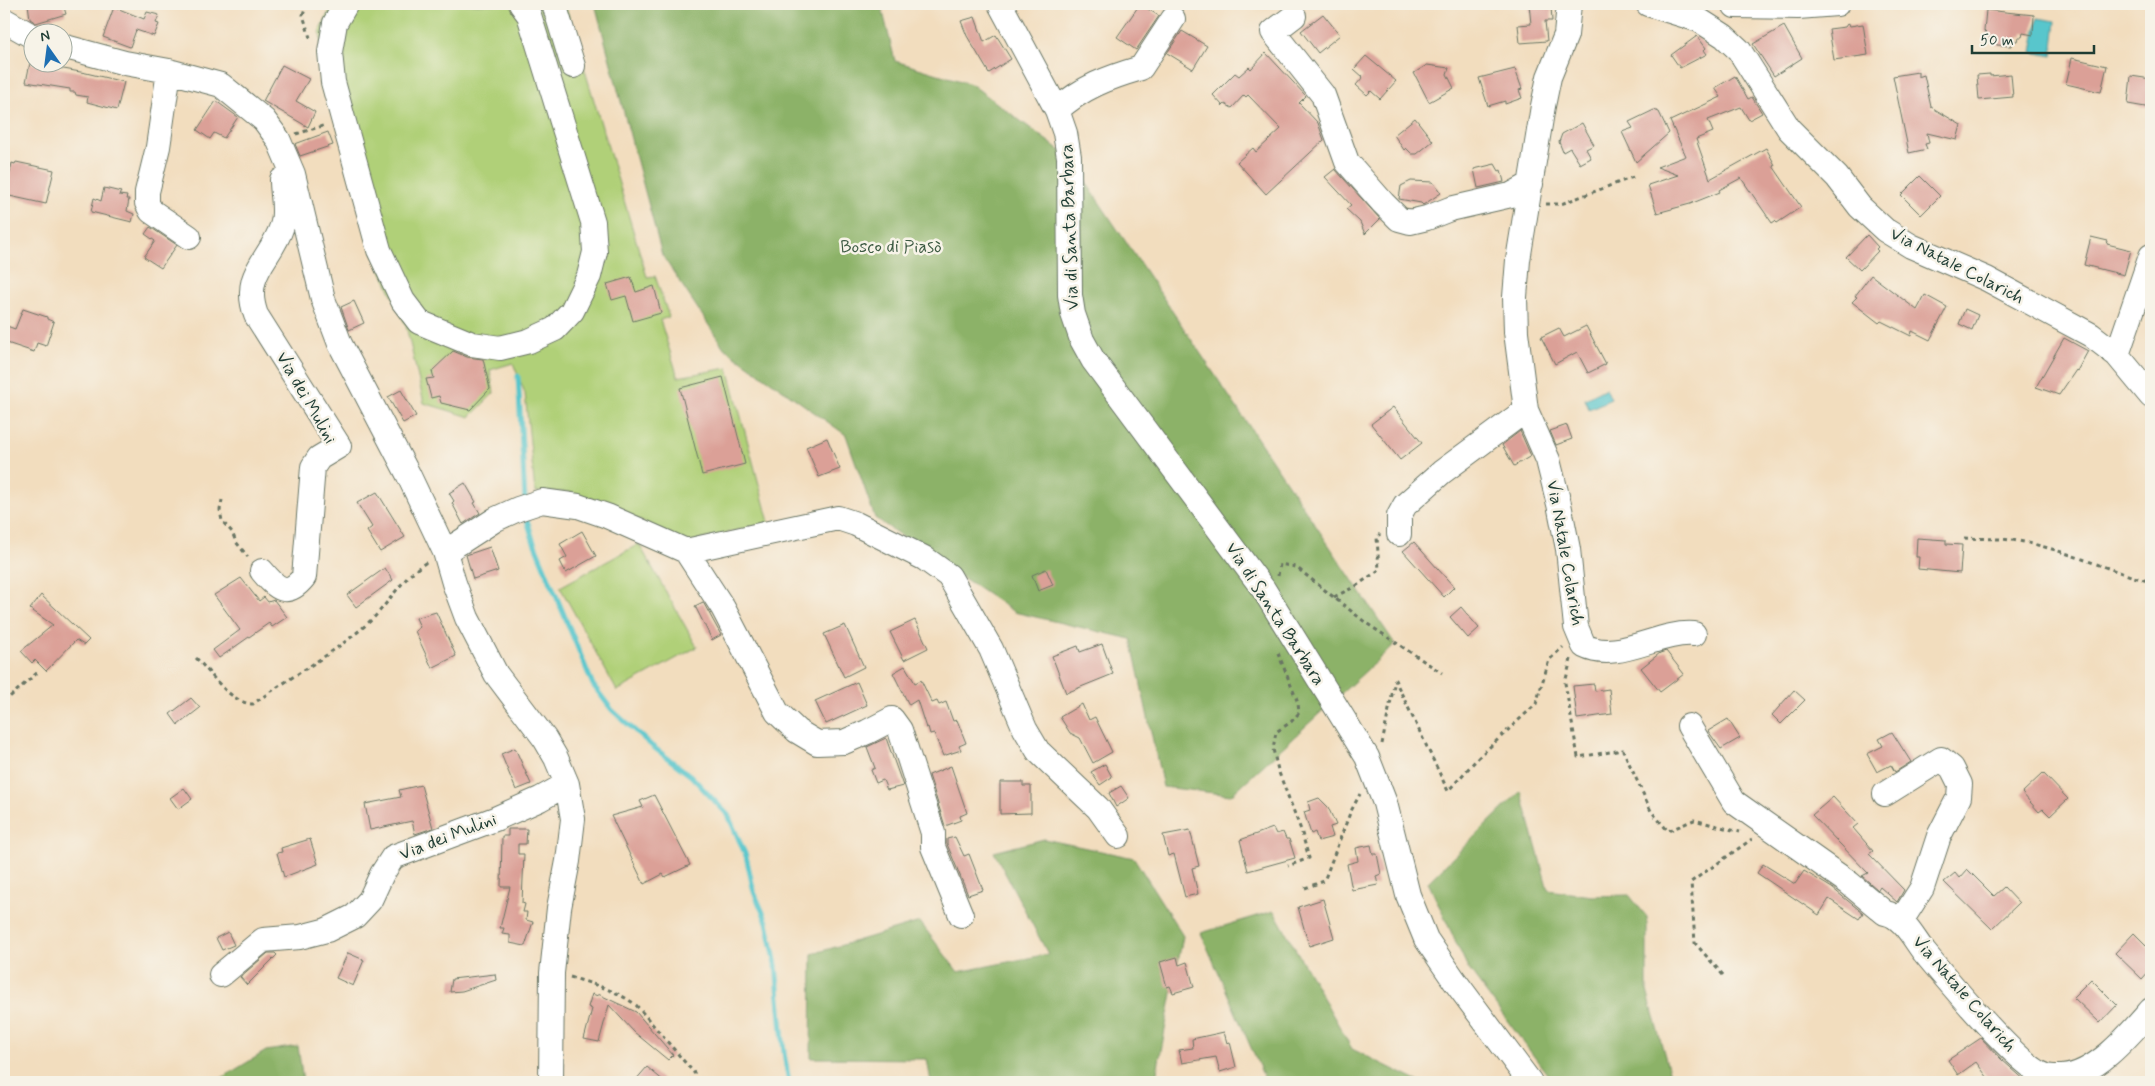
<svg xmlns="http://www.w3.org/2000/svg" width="2155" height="1086" font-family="Mynerve,sans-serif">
  <rect width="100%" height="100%" fill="#f7f3e8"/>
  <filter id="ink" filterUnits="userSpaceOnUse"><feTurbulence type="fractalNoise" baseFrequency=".02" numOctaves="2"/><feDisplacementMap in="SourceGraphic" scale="10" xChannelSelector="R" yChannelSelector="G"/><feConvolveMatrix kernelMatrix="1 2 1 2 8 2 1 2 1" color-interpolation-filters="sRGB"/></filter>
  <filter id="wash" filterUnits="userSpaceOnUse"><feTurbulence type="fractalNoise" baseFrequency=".0096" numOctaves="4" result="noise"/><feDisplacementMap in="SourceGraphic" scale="20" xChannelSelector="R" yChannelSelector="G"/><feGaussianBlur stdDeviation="1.12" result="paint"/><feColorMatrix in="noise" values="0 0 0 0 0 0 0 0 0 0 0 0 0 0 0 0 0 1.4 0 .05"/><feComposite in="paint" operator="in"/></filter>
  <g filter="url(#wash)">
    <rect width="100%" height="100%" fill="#f2ddbe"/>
    <path fill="#b0d078" stroke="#688656" d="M333 4H565L647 277 655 276 669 317 660 320 678 377 728 368 769 522 688 543 593 499 569 492H535L525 393 513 363 490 370 494 393 470 417 424 403 406 326 373 252 322 55 320 30Z
      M639 544 697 647 617 691 560 587Z"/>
    <path fill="#8cb268" stroke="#56784e" d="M595 4H881L895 61 971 84 1069 157 1395 644 1231 795 1163 787 1131 639 1014 612 875 518 846 435 724 348 662 255Z
      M1521 791 1548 890 1592 896 1629 895 1647 917V991L1672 1082H1553L1468 968 1428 882Z
      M1044 839 1134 858 1183 936 1155 1082H931L927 1059 811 1058 812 954 920 922 958 972 1048 954 994 852Z
      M1274 911 1352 1049 1419 1082H1266L1201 933Z
      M298 1046 303 1082H215L266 1051Z"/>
    <path fill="#58c6cc" stroke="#3c8280" d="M2038 18 2056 21 2052 56 2032 52Z
      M1606 388 1611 399 1589 409 1585 399Z"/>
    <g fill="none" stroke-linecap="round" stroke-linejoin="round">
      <path stroke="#58c6cc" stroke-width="5" d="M518 376 525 500
        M525 513 533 540 593 685 612 710 652 746 691 776 728 815 746 856 754 892 767 922 776 965 784 1053 789 1082"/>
    </g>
    <g id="blocks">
      <path fill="#dba097" d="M28 4H63L66 14 36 23 30 19Z
        M1140 4 1159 16 1136 50 1117 37Z
        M1529 4 1551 6 1552 21H1545L1547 41 1520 43 1518 25 1531 24Z
        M114 7 144 19 147 12 159 15 156 23 159 24 154 36 136 30 130 47 103 37Z
        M1986 10 2034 15 2033 35 2023 33 2022 37H2018L2017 41H2011V46L1997 45 1984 31Z
        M1323 14 1340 35 1318 53 1301 31Z
        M975 17 984 42 996 35 1011 59 989 73 967 36 961 21Z
        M1847 24 1850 26 1863 24 1868 55 1834 60 1829 29 1845 27Z
        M1784 26 1802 58 1774 76 1753 44Z
        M1182 31 1207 46 1193 69 1167 53Z
        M1697 36 1706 48 1704 50 1707 54 1680 68 1671 55Z
        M1266 53 1306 96 1299 103 1318 123 1324 140 1266 194 1237 162 1253 148 1256 152 1281 129 1248 95 1246 97 1244 95 1232 108 1225 104 1223 106 1213 95 1235 73 1239 76 1249 67 1251 69Z
        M1366 56 1396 81 1380 99 1371 91 1367 95 1356 85 1363 77 1354 69Z
        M2072 58 2107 66 2101 92 2066 84Z
        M30 63 86 73 124 82 117 110 87 102 88 97 76 95 75 92H70V89L26 82Z
        M282 65 309 79 296 101 315 112 308 127 263 101Z
        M1427 65 1449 68 1447 74 1454 88 1429 102 1414 73Z
        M1515 69 1522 89 1519 90 1522 98 1505 104V101L1488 106 1479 78Z
        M1918 72V77L1924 75 1931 107 1961 125 1957 140 1927 133 1929 143 1925 144 1927 149 1909 153 1893 76Z
        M1990 74V76L2011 74 2013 97 1979 100 1977 75Z
        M1735 76 1748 99 1752 97 1762 113 1749 120 1741 107 1708 120 1713 132 1696 139 1710 179 1766 148 1775 165 1773 166 1801 207 1777 223 1775 221 1772 223 1741 178 1719 190 1720 192 1690 204 1657 213 1648 185 1678 175 1657 167 1686 156 1670 121 1721 97 1715 88Z
        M2131 76 2151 79V108L2128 104Z
        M216 101 238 117 224 138 214 133 210 139 197 130Z
        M1654 110 1659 112 1669 133 1636 162 1622 132 1633 128 1629 122Z
        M1415 118 1433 141 1417 154H1412L1406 148 1404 150 1394 135Z
        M1582 123 1594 145 1586 149 1591 158 1580 164 1570 148 1563 152 1559 142 1562 134Z
        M328 132 333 145 300 156 295 144Z
        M16 162 54 170 46 204 5 195 12 163 15 164Z
        M1495 164 1499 171 1501 170 1504 182 1478 188 1474 169Z
        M1335 169 1380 219 1365 234 1360 222 1346 209 1351 205 1325 177Z
        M1920 176 1940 196 1921 215 1901 195Z
        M1411 181 1433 182 1441 193 1423 205 1421 203 1399 199 1401 186Z
        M104 188 121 192 119 195 127 196 126 199H129L127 211 134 214 132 222 91 212 94 198 101 201Z
        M150 227 177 245 161 268 144 257 155 241 145 234Z
        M1867 235 1878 247 1876 249 1878 251 1860 270 1846 257Z
        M2091 237 2108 241 2107 244 2131 250 2124 275 2084 265Z
        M1871 275 1917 310 1925 295 1947 307 1930 340 1912 331 1911 336 1881 321 1879 323 1852 302 1857 297 1855 296Z
        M631 277 636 292 654 286 661 313 633 321 626 296 612 300 607 284Z
        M354 301 364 323 349 330 341 307Z
        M23 309 47 317V319L54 322 46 346 37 343 34 352 4 342V325L15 329Z
        M1965 309 1978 315 1972 330 1959 324Z
        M1586 326 1606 364 1588 373 1577 352 1555 364 1541 337 1559 328 1564 337Z
        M2064 338 2088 351 2077 371 2076 370 2059 395 2036 387Z
        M453 351 467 357 483 359 490 389 470 410 441 403 439 396 431 398 426 379 434 378 432 371Z
        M723 377 745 464 702 475 680 388Z
        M401 390 416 416 403 423 388 397Z
        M1393 407 1422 443 1400 460 1371 424Z
        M1567 425 1572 439 1556 445 1550 431Z
        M1520 431 1531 456 1514 466 1502 445Z
        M827 438 840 469 819 477 806 447Z
        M465 483 476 502 474 503 480 513 463 524 452 503 454 501 449 493Z
        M377 492 405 537 380 552 367 531 372 527 357 503Z
        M582 531 596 556 566 573 560 561 567 557 560 544Z
        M1917 538 1946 540V544L1962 545 1960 573 1918 569 1919 557H1916Z
        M1414 542 1454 587 1444 597 1403 551Z
        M490 547 498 571 473 579 466 555Z
        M385 568 393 580 356 607 347 595Z
        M1046 569 1053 585 1038 591 1032 575Z
        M241 578 259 601 264 597 268 602 274 600 287 617 272 627 269 623 219 658 213 650 240 630 214 595Z
        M41 595 89 640 84 645 76 640 46 671 35 660 32 663 21 651 53 625 30 609Z
        M703 602 721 635 712 640 695 606Z
        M1461 607 1479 628 1468 638 1450 617Z
        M436 612 456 656 432 668 415 631 420 627 416 618Z
        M915 620 928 648 904 660 890 632Z
        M845 625 864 667 844 677 824 634Z
        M1102 644 1113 674 1066 693 1052 656 1078 646 1080 652Z
        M1666 651 1684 674 1660 692 1641 668 1660 653Z
        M905 666 915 683 921 680 932 703 937 701 939 705 946 702 953 721 957 720 966 743 959 746 961 750 943 756 934 733 930 734 928 727 926 728 917 700 909 705 893 673Z
        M857 682 867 705 826 724 815 701Z
        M1594 684 1595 691 1609 689 1612 714 1577 719 1573 686Z
        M1794 690 1805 700 1781 724 1772 715Z
        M191 698 200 708 178 725 170 714Z
        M1082 704 1089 720 1095 717 1112 752 1093 763 1080 738 1070 733 1060 717Z
        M1728 719 1740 738 1721 749 1708 731Z
        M1892 732 1911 762 1895 772 1891 765 1877 772 1867 754 1883 746 1879 739Z
        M886 738 903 786 887 790 883 780 876 783 871 770 875 768 867 747Z
        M515 748 531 784 516 790 501 754Z
        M1105 764 1112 777 1100 785 1091 772Z
        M951 766 967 813 960 816 961 820 945 826 929 775Z
        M2043 773 2068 799 2050 816 2043 809 2039 812 2022 793Z
        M1000 782H1023V786H1031V813L1000 814Z
        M421 785 433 828 415 834 412 821 370 830 365 804 401 797 399 790Z
        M1121 786 1129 798 1116 807 1109 793Z
        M184 788 192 799 178 809 170 798Z
        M654 795 690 865 665 877 663 874 644 884 611 816 643 807 640 801Z
        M1833 797 1858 824 1853 828 1873 851 1869 854 1904 890 1897 902 1880 887 1878 890 1862 876 1868 873 1812 815Z
        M1319 798 1328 807 1336 825 1330 827 1333 837 1318 841 1315 832 1311 834 1304 812 1310 810 1308 802Z
        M1273 828 1276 834 1283 832 1286 839H1289L1295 858 1248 871 1240 840Z
        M508 829H527L526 844H518V854H524L522 903 525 904 523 912H527L526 920 533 922 525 946 510 943V935L502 934 504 928H500L510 887H501L502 836H508Z
        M1190 830 1199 866 1192 868 1198 894 1185 897 1174 854 1168 856 1163 835Z
        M955 837 964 856 969 854 983 890 968 895 947 844V839Z
        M310 839 318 864 284 877 277 853 282 852 281 848Z
        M1371 845 1373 854H1377L1381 874 1376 876 1378 885 1352 890 1347 864 1358 861 1356 848Z
        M1763 864 1795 884 1804 871 1832 888 1863 913 1859 919 1829 899 1819 915 1757 873Z
        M1967 869 1994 896 2004 887 2019 903 1992 929 1944 882 1955 873 1959 878Z
        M1323 899 1334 938 1309 946 1298 907Z
        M228 932 234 945 222 950 216 938Z
        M2134 933 2151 950V969L2142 979 2115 953Z
        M268 953H275L277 955 247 985 240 977Z
        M348 953 364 960 353 986 336 978Z
        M1177 957 1179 965 1187 962 1194 987 1173 993 1170 986 1167 987 1160 962Z
        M495 974 496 980 462 991 450 992 452 979Z
        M2091 979 2117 1005 2100 1023 2073 997Z
        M592 994 598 996V994L636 1012 673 1055 668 1060 634 1032 609 1005 599 1042 584 1039 592 1009 588 1007Z
        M1224 1032 1227 1043 1230 1042 1236 1067 1220 1072 1216 1057 1182 1063 1179 1050 1193 1048 1192 1039Z
        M1981 1038 2002 1060 2027 1082H1991L1976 1062 1958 1075 1948 1060Z
        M647 1067 665 1082H634Z"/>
    </g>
  </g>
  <g filter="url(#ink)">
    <use href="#blocks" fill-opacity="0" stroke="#697564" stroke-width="1"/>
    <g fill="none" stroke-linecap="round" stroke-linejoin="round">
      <g stroke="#697564" stroke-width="26">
        <path id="minor" d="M346 4 335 23 330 52 333 82 379 250 403 301 419 322 472 344 500 348 529 341 555 329 572 311 589 276 595 252 593 222 589 209 529 15 521 4
          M554 4 573 66
          M1000 4 1057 110 1065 133 1069 157 1070 295 1073 314 1082 340 1093 360 1264 590 1367 757 1385 803 1408 895 1426 939 1454 980 1530 1082
          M1569 4 1566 35 1549 77 1543 106 1518 260 1515 297 1516 332 1526 410 1548 460 1559 504 1568 549 1576 627 1584 646C1618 663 1658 631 1694 634
          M1648 4 1699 20 1724 36 1739 50 1789 129 1837 177 1860 207 1885 230 1911 246 1987 279 2091 335 2117 355 2151 396
          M1735 6 1798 7 1837 4
          M1294 16 1273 32 1323 95 1347 162 1383 203 1399 219 1410 222 1427 218 1450 209 1511 195 1531 184
          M4 20 32 36
          M62 46 125 63 169 71 221 85 264 120 278 139 293 174 323 299 340 344 408 474 445 552 454 583 467 618 496 674 545 739 556 758 567 784 573 819 568 861 559 908 552 973 551 1082
          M169 71 158 147 147 192V203L151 211 189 237
          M1057 110C1083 87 1107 78 1141 68L1173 19
          M2117 355 2151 256
          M1399 534V516L1405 505 1442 472 1526 410
          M686 551 838 518 856 524 924 558 949 576 991 649 1025 729 1038 751 1098 808 1118 836
          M445 552 496 519 518 509 542 501 578 506 607 516 686 551 723 608 777 712 797 731 817 743 844 742 867 732 892 719 900 730 933 833V847L961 915
          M262 571C277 589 287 598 304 577L313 467 319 458 339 446 256 315C241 273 271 260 282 226 287 211 282 196 282 180
          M1689 726 1734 802 1849 883 1885 913C1902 915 1914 939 1924 952 1944 976 2021 1069 2047 1076 2051 1077 2057 1077 2062 1077 2096 1075 2130 1034 2151 1010
          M1885 794 1941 759 1952 768 1960 784 1959 797 1939 836 1922 888 1901 921
          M221 975 263 940 300 937 327 930 355 916 370 900 382 874 393 857 495 819 540 799 567 784"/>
      </g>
      <path stroke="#697564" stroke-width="3" stroke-dasharray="4 4" stroke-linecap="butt" d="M307 4 303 15 311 41
        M296 134 326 125
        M1546 204H1561L1636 176
        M222 500 220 510 222 521 232 532 236 542 248 557
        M1964 538C1982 539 2001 538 2018 541 2064 549 2107 570 2151 582
        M1278 576 1280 564 1296 567 1366 623 1442 673
        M1334 597 1356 586 1379 570 1377 537 1380 534
        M1278 653 1298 703 1299 713 1291 722 1276 732 1273 749 1278 770 1301 830 1309 858 1288 866
        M196 658C211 673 230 703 253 704 290 677 332 655 367 624 389 605 403 574 429 561
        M1571 659 1565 683 1578 757 1623 750 1651 811 1668 831 1694 820 1740 832
        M4 702 38 672
        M1382 744 1395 680 1448 791 1478 758 1536 704 1549 660 1563 647
        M1305 888 1324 881 1350 813 1360 794
        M1723 975 1695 943 1691 882 1752 839
        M570 977C593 984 616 990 636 1005L695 1074"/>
      <use href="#minor" stroke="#fff" stroke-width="24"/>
    </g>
  </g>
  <g text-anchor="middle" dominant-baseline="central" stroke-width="5" stroke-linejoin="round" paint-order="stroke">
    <g font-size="18" fill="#1f3d34" stroke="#f7f3e8">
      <text transform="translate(1070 227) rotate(-92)">Via di Santa Barbara</text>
      <text transform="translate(1957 266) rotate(27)">Via Natale Colarich</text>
      <text transform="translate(306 398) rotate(60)">Via dei Mulini</text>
      <text transform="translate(1565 553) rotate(80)">Via Natale Colarich</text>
      <text transform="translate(1275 614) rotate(57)">Via di Santa Barbara</text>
      <text transform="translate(448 837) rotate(-21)">Via dei Mulini</text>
      <text transform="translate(1964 994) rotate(49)">Via Natale Colarich</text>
    </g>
    <g font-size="18" fill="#3c5a42" stroke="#f7f3e8">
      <text x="891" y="247">Bosco di Piasò</text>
    </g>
  </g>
  <rect width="2155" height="1086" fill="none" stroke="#f7f3e8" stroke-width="20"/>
  <g transform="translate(48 48) rotate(346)"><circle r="24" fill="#f7f3e8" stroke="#a1aaa0"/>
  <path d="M0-4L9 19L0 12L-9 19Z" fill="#1f6fb2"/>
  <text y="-8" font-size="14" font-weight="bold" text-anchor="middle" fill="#1f3d34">N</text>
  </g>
  <path d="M1972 45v8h122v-8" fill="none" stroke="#1f3d34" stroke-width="2.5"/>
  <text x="1980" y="45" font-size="15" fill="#1f3d34" stroke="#f7f3e8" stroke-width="4" paint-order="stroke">50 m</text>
</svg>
